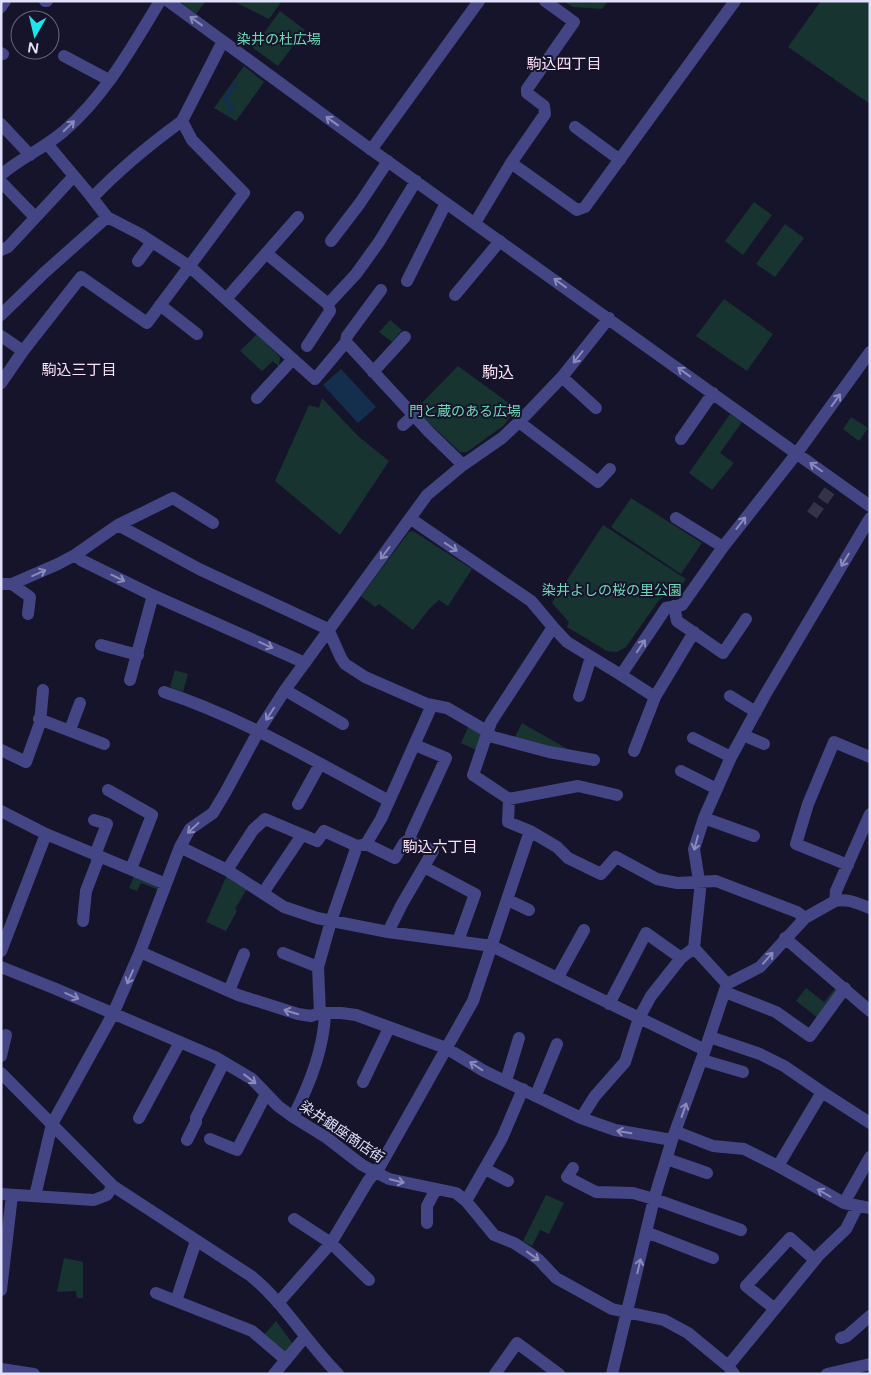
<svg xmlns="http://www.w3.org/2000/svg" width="871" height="1375" font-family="'Varela Round','Noto Sans JP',sans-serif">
  <rect width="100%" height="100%" fill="#16142a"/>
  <path fill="#173431" d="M179 1H206L196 14Z
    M233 1H282L269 19Z
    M563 1H608L602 9 573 7Z
    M821 1H870V104L788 47Z
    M280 11 305 30 278 66 253 48Z
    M244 66 264 82 236 121 214 108Z
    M754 202 772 215 743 255 725 241Z
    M785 224 804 238 775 277 756 264Z
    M724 299 773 334 747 371 696 336Z
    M390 320 402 330 392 342 379 332Z
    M257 334 280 357 279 367 273 361 262 371 240 351Z
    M458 366 517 409 503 426 467 452H460L415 410Z
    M322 398 358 436 389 461 340 535 275 481 309 405 319 408Z
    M730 414 742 422 720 453 734 463 712 490 689 473Z
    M851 417 868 428 859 441 843 429Z
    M631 498 702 543 681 574 611 527Z
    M603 525 686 579 674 596H664L659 600 626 647 617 652 607 651 567 627 569 622 552 603Z
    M413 531 472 569 448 606 439 600 430 608 413 630 379 604 375 607 361 596 409 532Z
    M175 670 188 674 183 692 170 687Z
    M522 723 571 751 514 739Z
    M469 725 481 732 478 751 461 743Z
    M227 875 248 887 235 909 237 911 226 931 206 922Z
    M134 876 158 885 159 890 141 883 137 891 129 888Z
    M837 986 840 989 818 1018 796 1001 806 988 824 1002Z
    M546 1195 564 1203 549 1234 540 1230 532 1246 523 1241Z
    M64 1258 83 1262V1298H77L76 1291 57 1292Z
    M276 1321 293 1344 285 1353 263 1336Z"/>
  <path fill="#142e4d" d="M341 369 376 407 358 423 323 385Z"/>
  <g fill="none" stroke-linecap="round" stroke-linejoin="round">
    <path stroke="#142e4d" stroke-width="4.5" d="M228 112 232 110 225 99 236 83"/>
    <path stroke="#34334a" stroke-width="12" stroke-dasharray="12 6" stroke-linecap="butt" d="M812 515 830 490"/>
    <path stroke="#434585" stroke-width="12" d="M45 1H47
      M168 1 362 143 870 506
      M1 7 5 1
      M1 53 3 54
      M64 56 109 80
      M1 124 30 155
      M575 127 620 160
      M48 145 90 195 107 217 140 234 189 266 315 379 346 342 429 432 463 465
      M371 150 479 1
      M511 163 545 114 544 106 527 93V89L574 22 545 1
      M1 175C20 158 45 148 64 131 105 96 132 47 160 1
      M1 182 32 214
      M93 197C120 169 149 145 182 121
      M475 223 511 163 577 210 585 207 735 1
      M331 241 360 203 388 161
      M1 250 8 247 74 176
      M266 253 328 304
      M138 261 152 242
      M407 281 446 203
      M455 295 500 241
      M226 299 298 217
      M160 305 197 334
      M1 315 44 273 107 217
      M1 336 23 351 1 383
      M346 342 347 336 381 290
      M307 346 330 311 328 304 356 274 379 242 416 181
      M23 351 81 277 147 323 244 193 192 140 182 121 223 41
      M373 372 405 337
      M562 377 596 408
      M257 398 293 359
      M519 422 598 482 610 469
      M403 425 414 415
      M681 439 713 393
      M676 518 723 547
      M411 519 531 601 553 627 567 642 621 675 666 608 682 605 723 547 797 453 870 352
      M118 525 173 498 213 523
      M75 555 81 560 150 594 305 663
      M1 584H12L58 564 75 555 118 525 199 569 328 629 341 658 345 664 365 677 427 704 447 708 485 730 493 737 549 752 594 760
      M12 584 30 597 28 614
      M674 606 677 621 723 653 746 619
      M553 627 491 722 473 775 509 799 508 822 530 831 557 847 568 858 601 874 616 857 657 879 677 883 716 881 797 912 805 918
      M101 645 138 655
      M621 675 655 697 634 751
      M130 680 153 595
      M285 690 343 724
      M164 692C243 718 316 762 389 801
      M579 696 591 657
      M730 696 756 712
      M655 697 694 632
      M39 719 104 744
      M70 730 80 703
      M743 735 764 744
      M693 738 731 757
      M1 750 26 762 40 723 43 690
      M681 771 717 789
      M108 790 152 815 131 869
      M509 799 578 786 617 795
      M298 804 320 764
      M1 811 46 834 166 884
      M704 818 754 836
      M94 820 107 824 95 855
      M411 834 446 758 415 745
      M366 844 381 819 432 705
      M180 847 227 870 284 907 317 918 388 932 492 946 705 1050
      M848 865 796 844 808 804 834 742 870 757
      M424 867 475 894 458 941
      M227 870 253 830 265 819 317 841 324 831 357 846 366 844 395 858 404 843 408 840 433 851 402 904 388 932
      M699 881 694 849 704 818 731 757 765 695 870 518
      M701 881 694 948 727 984
      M263 893 302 835
      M508 900 529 910
      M835 901C848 898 858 904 870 908
      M83 921 86 891 99 857
      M785 938 870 1011
      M1 951 46 834
      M140 952 238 995 298 1014 311 1016 320 1013H341L356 1015 446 1048 484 1071 581 1118 615 1130 672 1140
      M283 953 318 967
      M1 967 56 989 215 1057 252 1079 278 1106 293 1117 327 1138 362 1165 389 1179 456 1193 466 1201 494 1235 514 1243 531 1254 539 1260 556 1278 612 1309 664 1320 688 1333 728 1366 734 1374
      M558 977 584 930
      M229 991 244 954
      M725 992 776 1012 810 1036 845 988
      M609 1004 646 933 681 958
      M320 1013 318 967 331 921 357 846
      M710 1037 760 1054 784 1066 822 1092
      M1 1056 6 1035
      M702 1060 743 1072
      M1 1073 113 1186 251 1276C285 1304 307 1343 338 1374
      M506 1081 519 1038
      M363 1082 389 1028
      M536 1095 557 1044
      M293 1117C309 1086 324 1048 325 1013
      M139 1118 180 1042
      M581 1118 595 1096 625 1062 639 1018 651 996 681 958 694 948
      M677 1132 713 1146 744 1149 778 1166 844 1203 870 1208
      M210 1139 237 1150 266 1094
      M187 1140 196 1122V1118L224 1062
      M667 1159 707 1173
      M778 1166 822 1092 870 1123
      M573 1168 567 1177 596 1192 633 1193 654 1199 741 1230
      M485 1169 508 1181
      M1 1194 94 1200 107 1195 113 1186
      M35 1196 52 1124 113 1014 140 952 180 847 190 829 213 813 225 793 258 732 285 690 427 495 463 465 502 438 519 422 562 377 609 318
      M466 1201 502 1138 523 1089
      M844 1203 870 1157
      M294 1219 331 1243 369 1280
      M427 1223V1206L436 1189
      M646 1232 713 1258
      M196 1241 176 1301 252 1331 286 1360
      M1 1290 12 1195
      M156 1293 176 1301
      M278 1303 331 1243 368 1181 380 1166 473 1001 530 831
      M775 1309 746 1286 790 1238 815 1260
      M841 1338 847 1336 870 1316
      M728 1366 819 1255 846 1229 857 1207
      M1 1369 34 1374
      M274 1374 305 1337
      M495 1374 517 1343 559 1374
      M612 1374 654 1199 672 1140 705 1050 727 984 760 967 805 918 835 901 836 891 870 814
      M827 1374 870 1364"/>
  </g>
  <defs><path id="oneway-shaft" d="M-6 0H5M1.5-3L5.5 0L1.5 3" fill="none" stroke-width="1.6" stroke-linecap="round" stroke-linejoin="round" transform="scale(1.25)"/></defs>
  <g stroke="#8a8bbb">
    <use href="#oneway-shaft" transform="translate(196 21) rotate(-144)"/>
    <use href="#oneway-shaft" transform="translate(332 121) rotate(-144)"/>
    <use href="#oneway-shaft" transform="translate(69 126) rotate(-44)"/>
    <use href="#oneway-shaft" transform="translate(560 283) rotate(-144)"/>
    <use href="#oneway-shaft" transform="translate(578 357) rotate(128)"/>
    <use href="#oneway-shaft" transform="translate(684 372) rotate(-144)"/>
    <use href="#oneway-shaft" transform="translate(836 400) rotate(-54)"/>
    <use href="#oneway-shaft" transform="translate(816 467) rotate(-145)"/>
    <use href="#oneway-shaft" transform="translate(741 523) rotate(-52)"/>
    <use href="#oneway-shaft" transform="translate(451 547) rotate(34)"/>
    <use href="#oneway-shaft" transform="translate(385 553) rotate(127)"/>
    <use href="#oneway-shaft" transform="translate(845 560) rotate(121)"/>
    <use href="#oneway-shaft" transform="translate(39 573) rotate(-24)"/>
    <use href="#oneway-shaft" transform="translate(118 578) rotate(26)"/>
    <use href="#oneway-shaft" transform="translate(266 645) rotate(24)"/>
    <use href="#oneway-shaft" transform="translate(641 646) rotate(-56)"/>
    <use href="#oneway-shaft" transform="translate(270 714) rotate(123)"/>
    <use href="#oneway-shaft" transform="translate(193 828) rotate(137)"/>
    <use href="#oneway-shaft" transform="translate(696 843) rotate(105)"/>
    <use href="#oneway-shaft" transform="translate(768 958) rotate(-49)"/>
    <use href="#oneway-shaft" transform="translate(130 977) rotate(114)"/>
    <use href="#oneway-shaft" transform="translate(72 996) rotate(24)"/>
    <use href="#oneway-shaft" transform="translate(291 1012) rotate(-163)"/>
    <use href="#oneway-shaft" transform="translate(476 1066) rotate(-147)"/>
    <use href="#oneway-shaft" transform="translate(250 1079) rotate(38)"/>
    <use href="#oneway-shaft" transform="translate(684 1110) rotate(-71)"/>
    <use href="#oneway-shaft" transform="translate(624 1132) rotate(-171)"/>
    <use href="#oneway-shaft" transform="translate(397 1181) rotate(14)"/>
    <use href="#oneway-shaft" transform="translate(824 1193) rotate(-150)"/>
    <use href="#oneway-shaft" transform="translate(533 1256) rotate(36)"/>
    <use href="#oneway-shaft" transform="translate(639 1266) rotate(-77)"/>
  </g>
  <g text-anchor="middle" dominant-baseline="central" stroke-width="4" stroke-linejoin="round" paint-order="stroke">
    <g font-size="14" fill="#71d7b6" stroke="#16142a">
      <text x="279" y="39">染井の杜広場</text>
      <text x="465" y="411">門と蔵のある広場</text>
      <text x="612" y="590">染井よしの桜の里公園</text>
    </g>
    <g font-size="14" fill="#e1e0fc" stroke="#16142a">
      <text transform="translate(342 1132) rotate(34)">染井銀座商店街</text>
    </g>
    <g font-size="15" fill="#fce1f5" stroke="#16142a">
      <text x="564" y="64">駒込四丁目</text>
      <text x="79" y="370">駒込三丁目</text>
      <text x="440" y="847">駒込六丁目</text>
    </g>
    <g font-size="16" fill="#fce1f5" stroke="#16142a">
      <text x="498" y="373">駒込</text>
    </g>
  </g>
  <rect width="871" height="1375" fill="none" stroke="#e1e0fc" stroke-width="5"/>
  <g transform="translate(35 35) rotate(188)"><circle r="24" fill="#16142a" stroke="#67667e"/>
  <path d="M0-4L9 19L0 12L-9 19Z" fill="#1de5eb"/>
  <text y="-8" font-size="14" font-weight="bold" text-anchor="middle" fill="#e1e0fc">N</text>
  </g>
</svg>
